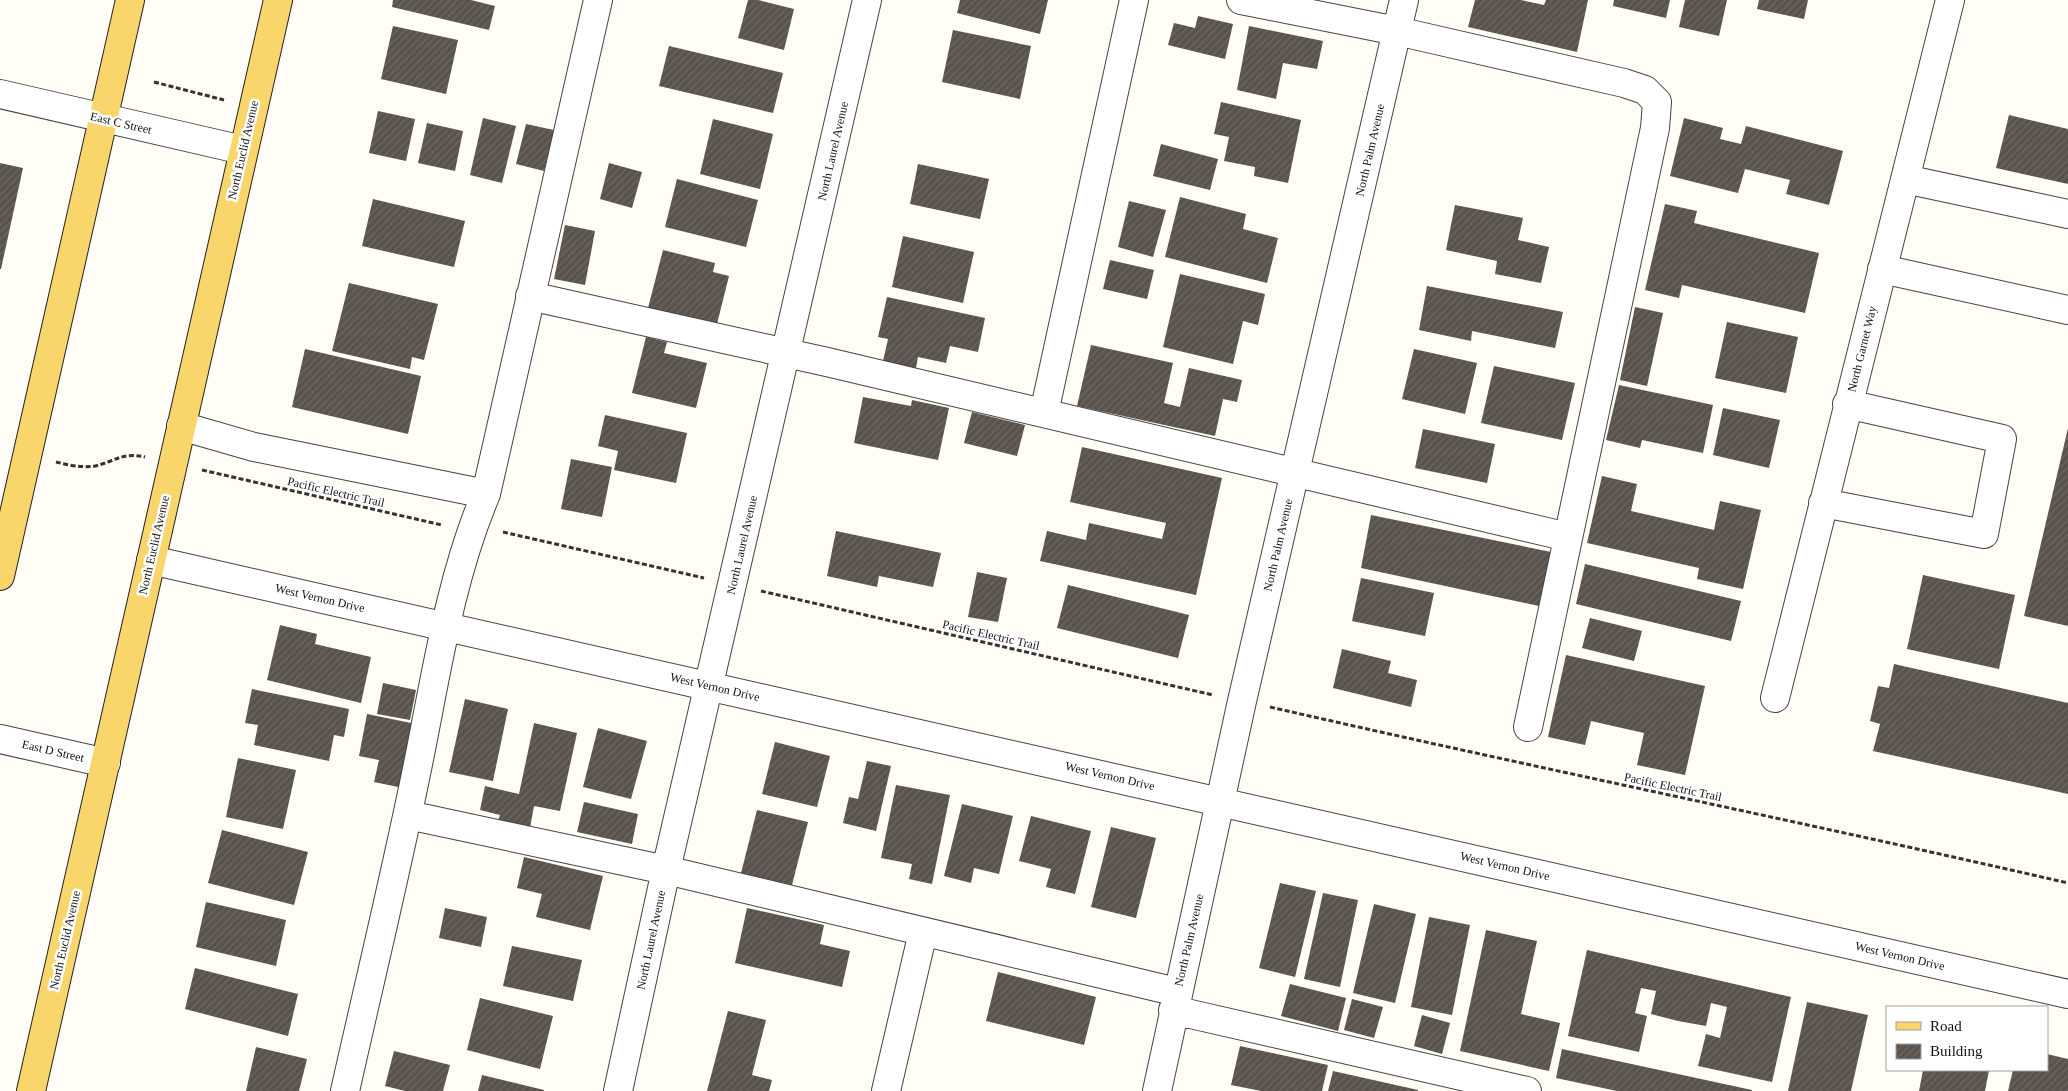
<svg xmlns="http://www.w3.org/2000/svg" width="2068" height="1091" font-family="Georgia,serif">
  <defs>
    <pattern id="building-hatch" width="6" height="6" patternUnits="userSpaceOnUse" patternTransform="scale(1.25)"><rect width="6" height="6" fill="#5a524d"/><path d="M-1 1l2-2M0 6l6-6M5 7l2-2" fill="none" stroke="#6d6662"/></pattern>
  </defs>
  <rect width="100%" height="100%" fill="#fffdf5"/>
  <path fill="url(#building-hatch)" d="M393 0H471L495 6 489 30 392 7Z
    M748 0H758L794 9 784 50 738 38Z
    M960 0H1048L1040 34 957 13Z
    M1475 0H1521L1544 5 1546 0H1588L1577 52 1468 27Z
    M1614 0H1670L1666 18 1613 6Z
    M1685 0H1727L1719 36 1679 27Z
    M1759 0H1808L1804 19 1757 9Z
    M1198 16 1233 24 1225 59 1168 45 1174 23 1195 28Z
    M393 26 458 40 446 94 381 79Z
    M1249 26 1323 41 1317 69 1283 63 1276 99 1237 90Z
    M953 30 1031 46 1020 99 942 82Z
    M669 46 783 73 773 113 659 86Z
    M1221 102 1301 120 1288 183 1254 176 1255 167 1224 161 1229 137 1214 134Z
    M378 111 415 119 406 161 369 153Z
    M2009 115 2068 129V184L1996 168Z
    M483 118 516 126 502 183 470 175Z
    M1684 118 1723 128 1720 139 1741 144 1746 126 1843 151 1829 205 1786 194 1790 180 1745 169 1738 193 1670 176Z
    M713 119 773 134 760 189 700 174Z
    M427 123 463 131 455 171 418 163Z
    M526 124 554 130 544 171 516 164Z
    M1161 144 1218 159 1210 190 1153 176Z
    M0 163 23 168 1 269H0Z
    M609 163 642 172 632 208 600 199Z
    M918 164 989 179 980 219 910 204Z
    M677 179 758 200 746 247 665 227Z
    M1180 197 1246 214 1243 229 1278 238 1267 283 1165 257Z
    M373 199 465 221 454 267 362 246Z
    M1129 201 1166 210 1153 257 1118 247Z
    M1665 204 1697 211 1694 223 1819 253 1805 313 1682 285 1679 298 1645 290Z
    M1455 205 1523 218 1518 240 1549 247 1541 283 1495 274 1497 261 1446 250Z
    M565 225 595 231 585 285 554 279Z
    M903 236 974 252 963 303 892 287Z
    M663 250 715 263 713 272 729 276 717 324 648 308Z
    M1110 260 1154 270 1147 299 1103 289Z
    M1180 274 1265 294 1258 325 1243 321 1233 364 1163 347Z
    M349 283 438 304 424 360 412 357 410 369 332 351Z
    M1427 286 1563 312 1555 348 1472 331 1471 341 1419 330Z
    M887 297 985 318 978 352 950 346 946 363 918 357 916 368 883 361 888 339 878 337Z
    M1635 307 1663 313 1647 386 1620 380Z
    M1727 322 1798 337 1786 393 1715 378Z
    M646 337 667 342 664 353 707 363 696 408 632 393Z
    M1091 345 1173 363 1164 403 1180 407 1189 368 1242 380 1237 402 1223 399 1215 436 1077 406Z
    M305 349 421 376 408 434 292 407Z
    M1414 349 1477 363 1465 414 1402 399Z
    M1494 366 1575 383 1562 440 1481 423Z
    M1619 385 1713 405 1703 453 1642 440 1640 448 1606 440Z
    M863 397 911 406 912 400 949 408 938 460 854 443Z
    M1723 408 1780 420 1769 468 1713 455Z
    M972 412 1025 425 1017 456 964 443Z
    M605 415 687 433 676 483 614 470 618 451 598 446Z
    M2068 428V626L2024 616Z
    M1423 429 1495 444 1487 483 1415 468Z
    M1082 447 1222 478 1196 595 1040 561 1047 531 1086 540 1089 523 1162 539 1166 523 1070 502Z
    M571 459 612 467 602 517 561 509Z
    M1602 476 1637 484 1631 511 1714 530 1720 501 1761 510 1743 589 1697 579 1699 568 1587 543Z
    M1371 515 1551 552 1539 606 1361 568Z
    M836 531 941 553 933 587 879 576 877 587 827 576Z
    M1585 564 1741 601 1731 641 1576 604Z
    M977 572 1007 578 998 622 968 617Z
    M1923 575 2015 595 1999 669 1907 649Z
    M1361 578 1434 593 1425 636 1352 621Z
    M1068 585 1189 615 1178 658 1057 628Z
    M1590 618 1642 631 1634 661 1582 648Z
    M280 625 317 634 315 644 371 657 361 703 267 680Z
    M1342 649 1391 661 1388 673 1417 680 1411 707 1333 688Z
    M1566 655 1705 686 1685 775 1637 765 1644 733 1591 721 1585 745 1548 737Z
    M1894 664 2068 703V794L1873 751 1880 724 1870 721 1878 686 1889 688Z
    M383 683 416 690 410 720 377 714Z
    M252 689 349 709 344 737 334 735 329 761 254 745 258 725 245 723Z
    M465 699 508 709 493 781 449 772Z
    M367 714 416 724 403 788 374 782 379 760 359 756Z
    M534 723 577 733 560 811 534 806 530 828 498 821 500 815 480 810 485 786 519 794Z
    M598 728 647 741 631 799 583 787Z
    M775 742 830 756 817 807 762 794Z
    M238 758 296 770 283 829 226 817Z
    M867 761 891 766 876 831 843 823 849 797 858 799Z
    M896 785 950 795 932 884 909 879 912 864 881 858Z
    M584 802 638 814 632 844 577 832Z
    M962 804 1013 816 999 874 974 868 971 883 944 876Z
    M757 810 808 822 792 885 741 873Z
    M1031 816 1091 831 1075 894 1046 887 1051 869 1019 861Z
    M1111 827 1156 838 1136 918 1091 907Z
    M222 830 308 852 294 905 208 883Z
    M524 857 603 876 590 930 536 917 542 894 517 888Z
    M1280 883 1316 891 1295 977 1259 968Z
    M1323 893 1358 900 1340 987 1304 979Z
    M206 902 286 920 276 966 196 947Z
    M1374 904 1416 914 1395 1003 1353 993Z
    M445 908 487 917 481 947 439 938Z
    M747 908 824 925 820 944 850 951 842 987 735 963Z
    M1429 917 1470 925 1452 1015 1411 1007Z
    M1486 930 1537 941 1521 1014 1560 1023 1549 1071 1460 1051Z
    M512 946 582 960 573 1001 503 986Z
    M1587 950 1791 997 1772 1082 1698 1066 1706 1034 1720 1038 1727 1007 1711 1003 1706 1026 1678 1021 1651 1014 1656 991 1641 988 1635 1013 1647 1016 1639 1052 1568 1036Z
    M195 968 298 994 288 1036 185 1009Z
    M998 972 1096 997 1084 1045 986 1021Z
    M1290 984 1346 998 1338 1031 1281 1016Z
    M480 998 553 1016 540 1069 467 1050Z
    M1352 999 1383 1007 1374 1038 1344 1030Z
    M1807 1002 1868 1015 1851 1091H1788Z
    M728 1011 766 1020 752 1075 772 1080 769 1091H707Z
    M1422 1015 1450 1023 1442 1054 1414 1046Z
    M1240 1046 1328 1065 1322 1091H1261L1231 1085Z
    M256 1047 307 1059 299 1091H246Z
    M1562 1049 1752 1090V1091H1617L1556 1078Z
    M394 1051 450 1065 443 1091H405L385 1086Z
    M2047 1054 2068 1059V1091H2008L2013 1070H2047Z
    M1923 1070H1989L1985 1091H1919Z
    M1333 1071 1418 1090V1091H1328Z
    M482 1075 544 1090V1091H478Z"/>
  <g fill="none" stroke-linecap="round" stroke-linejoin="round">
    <g stroke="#444" stroke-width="30">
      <path id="minor" d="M1241 0 1397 31 1624 83 1645 90 1657 102 1655 128 1528 727
        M0 94 243 150
        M1905 179 2068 214
        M1882 269 2068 310
        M530 296 827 362 1568 537
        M1044 413 1134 0
        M181 426 254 447 486 494
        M1823 503 1984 534 2002 439 1847 404
        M151 560 2068 994
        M1775 698 1950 0
        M0 739 106 763
        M408 815 666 870 1177 992
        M1173 1010 1527 1091
        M345 1091C369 984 395 877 417 769 436 677 449 581 486 494L598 0
        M618 1091 666 870 867 0
        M886 1091 923 932
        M1157 1091 1242 701 1404 0"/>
    </g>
    <g stroke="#222" stroke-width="30">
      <path id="major" d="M0 576 130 0
        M31 1091 278 0"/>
    </g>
    <path stroke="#333" stroke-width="3" stroke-dasharray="5 2.5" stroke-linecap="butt" d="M154 82 224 100
      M56 462C68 465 82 468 95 466 116 461 122 452 145 457
      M202 470 442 525
      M503 532 704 578
      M761 591 1213 695
      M1270 707C1536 768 1803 822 2068 883"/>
    <use href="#minor" stroke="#fff" stroke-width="28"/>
    <use href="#major" stroke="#f9d66b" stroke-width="28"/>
  </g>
  <g text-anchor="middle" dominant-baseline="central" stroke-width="5" stroke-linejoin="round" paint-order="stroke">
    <g font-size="12" fill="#111" stroke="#fff">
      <text transform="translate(121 123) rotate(13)">East C Street</text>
      <text transform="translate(243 150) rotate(-77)">North Euclid Avenue</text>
      <text transform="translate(1370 150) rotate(-77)">North Palm Avenue</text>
      <text transform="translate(833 151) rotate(-77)">North Laurel Avenue</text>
      <text transform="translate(1862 349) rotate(-76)">North Garnet Way</text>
      <text transform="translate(336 492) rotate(13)">Pacific Electric Trail</text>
      <text transform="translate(154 545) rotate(-77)">North Euclid Avenue</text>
      <text transform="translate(742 545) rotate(-77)">North Laurel Avenue</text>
      <text transform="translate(1278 545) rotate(-77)">North Palm Avenue</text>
      <text transform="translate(320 598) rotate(13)">West Vernon Drive</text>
      <text transform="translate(991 635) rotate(13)">Pacific Electric Trail</text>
      <text transform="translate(715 687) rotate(13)">West Vernon Drive</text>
      <text transform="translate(53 751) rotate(13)">East D Street</text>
      <text transform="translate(1110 776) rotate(13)">West Vernon Drive</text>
      <text transform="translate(1673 787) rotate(12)">Pacific Electric Trail</text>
      <text transform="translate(1505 866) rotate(13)">West Vernon Drive</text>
      <text transform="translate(65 940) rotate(-77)">North Euclid Avenue</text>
      <text transform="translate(651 940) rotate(-78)">North Laurel Avenue</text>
      <text transform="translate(1189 940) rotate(-77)">North Palm Avenue</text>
      <text transform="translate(1900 956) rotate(13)">West Vernon Drive</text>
    </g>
  </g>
  <rect x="1886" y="1006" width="162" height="65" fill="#ffffff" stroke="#a0a0a0"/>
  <rect x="1896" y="1022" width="25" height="8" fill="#f9d66b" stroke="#a0a0a0"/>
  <text x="1930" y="1031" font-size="15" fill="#111111">Road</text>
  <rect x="1896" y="1044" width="25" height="15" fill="url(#building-hatch)" stroke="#a0a0a0"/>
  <text x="1930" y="1056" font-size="15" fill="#111111">Building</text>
</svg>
